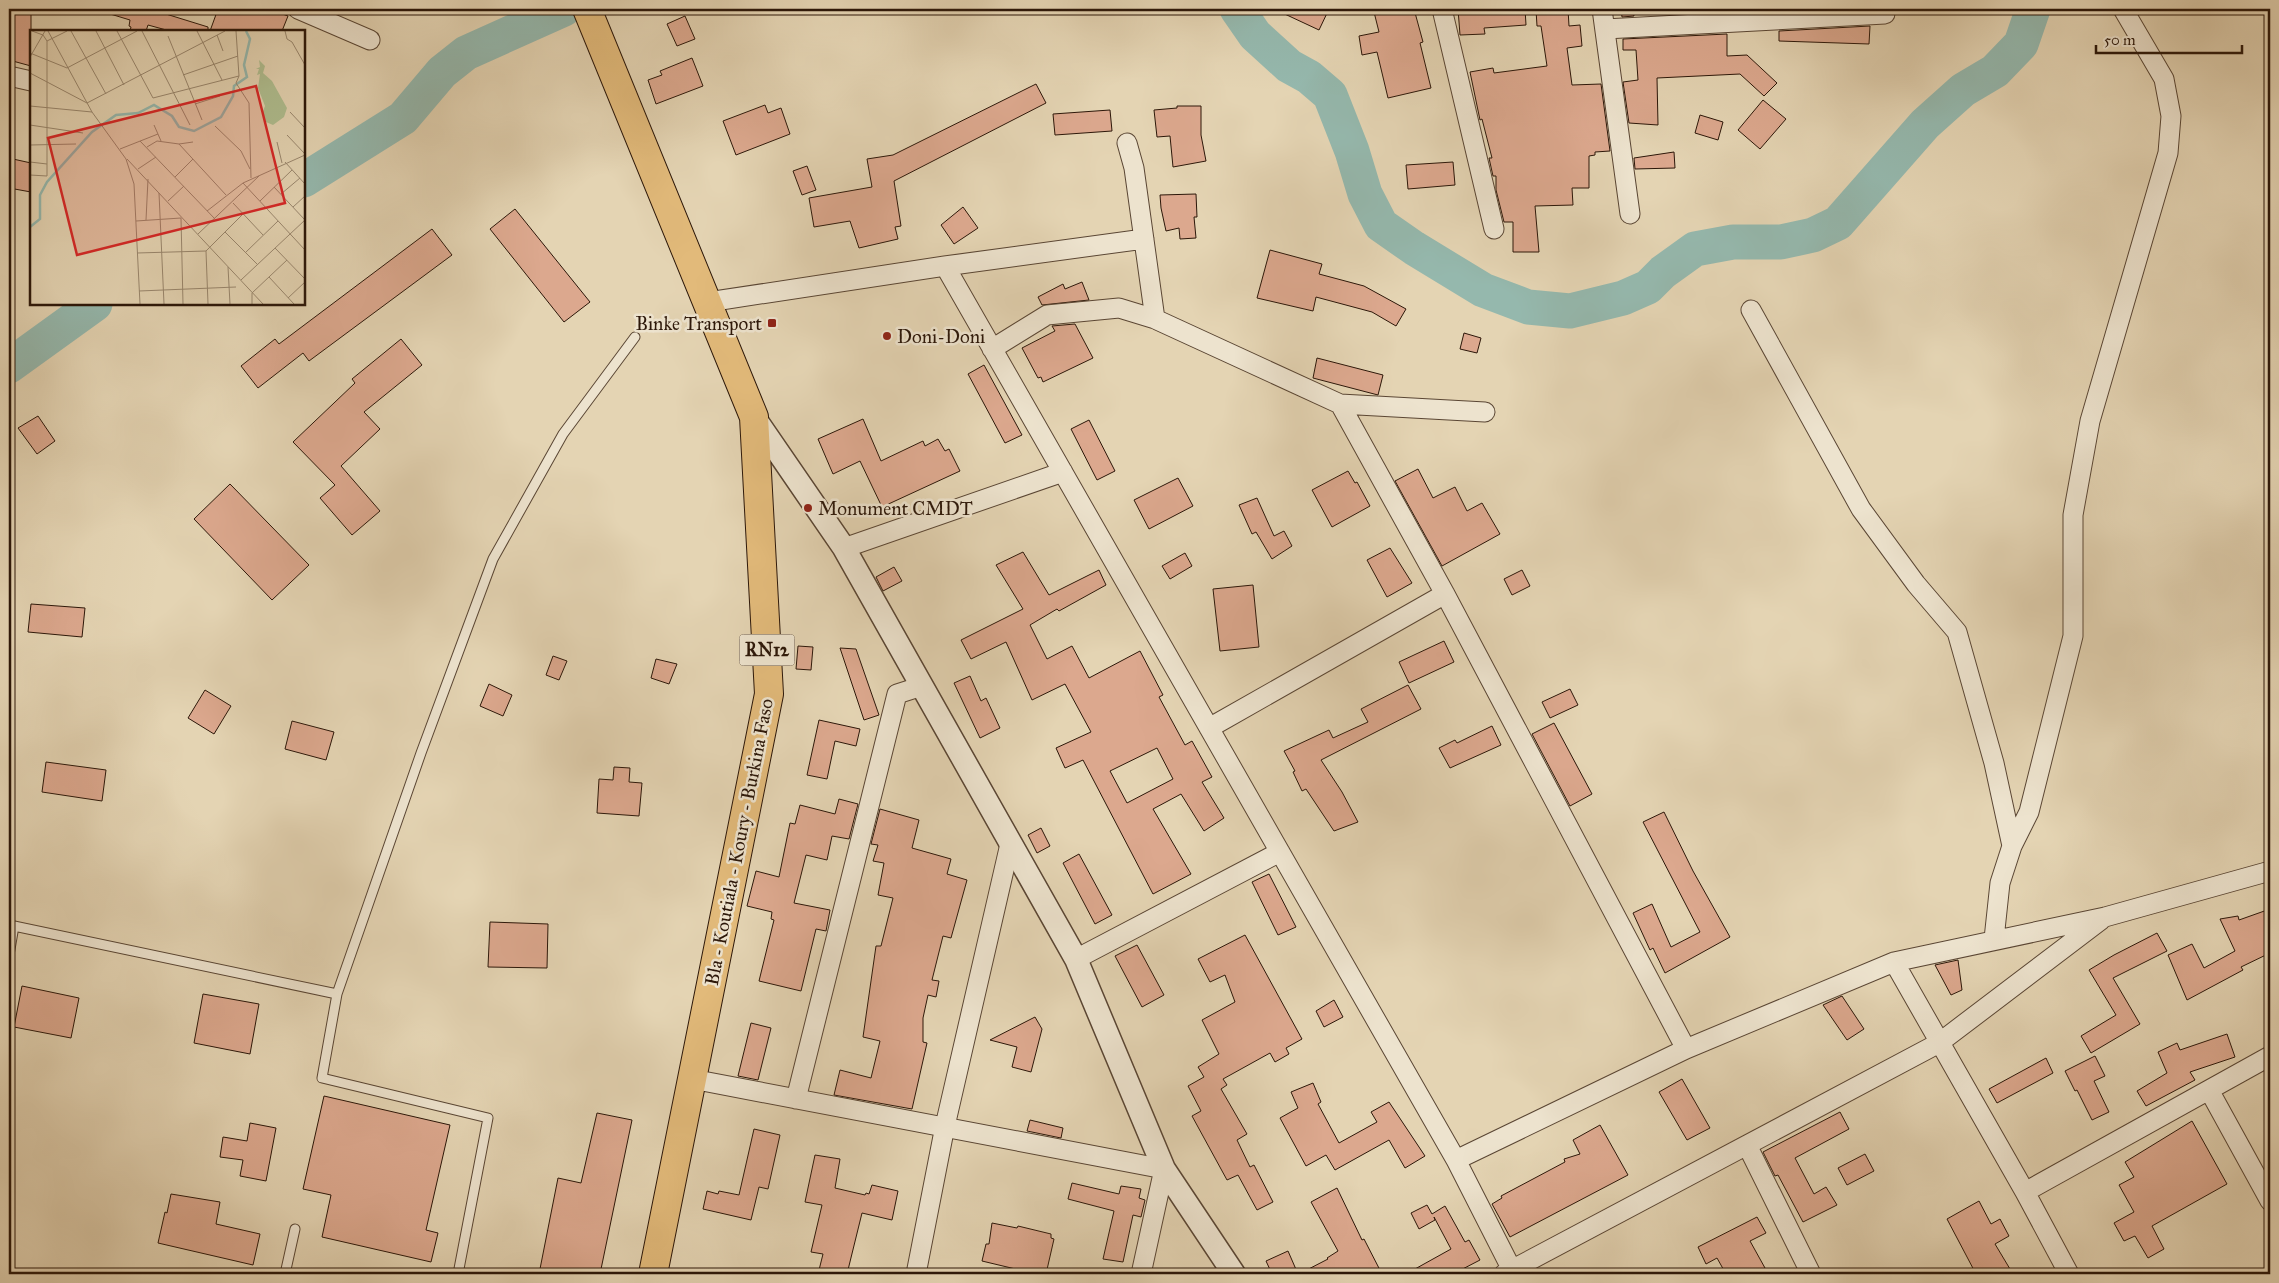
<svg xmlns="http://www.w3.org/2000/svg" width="2279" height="1283" font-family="'IM FELL Great Primer',serif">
  <rect width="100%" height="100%" fill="#e4d4b3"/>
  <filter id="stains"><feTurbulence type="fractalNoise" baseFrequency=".004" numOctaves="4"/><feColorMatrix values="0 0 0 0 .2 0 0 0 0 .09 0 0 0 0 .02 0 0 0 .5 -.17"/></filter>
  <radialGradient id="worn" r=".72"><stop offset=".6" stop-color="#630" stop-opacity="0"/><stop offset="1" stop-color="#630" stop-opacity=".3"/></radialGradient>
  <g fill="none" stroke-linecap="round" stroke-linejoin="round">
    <path stroke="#95b8ad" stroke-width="35" d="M1237 9 1255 35 1289 66 1309 77 1330 95 1352 151 1365 194 1381 225 1414 248 1483 290 1528 307 1570 311 1623 298 1648 287 1663 272 1695 249 1733 242H1781L1813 235 1838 223 1925 124 1963 90 1995 71 2021 44 2033 9
      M304 180 403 118 442 72 466 53 564 9
      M9 366 95 304"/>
  </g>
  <path fill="#dca88e" stroke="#2c1709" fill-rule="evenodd" d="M9 9H31V66L9 60Z
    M108 9H153V10L208 27V31H170L148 25 146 31H130L131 27 129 26 130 20 107 13Z
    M218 9H269L288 16 282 31H210Z
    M1274 9H1329L1319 30Z
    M1390 9H1414L1423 42 1420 43 1431 88 1388 98 1377 52 1362 55 1359 36 1379 32 1374 12Z
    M1458 9H1525L1526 25 1484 28 1485 34 1460 35Z
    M1568 9 1569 26 1580 25 1582 46 1567 48 1572 85 1601 84 1610 151 1595 152V155L1589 156V188H1572L1573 205 1535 206 1539 252H1513V222H1504L1496 190V176H1493L1489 158H1492L1482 119 1480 120 1470 72 1493 68 1494 73 1547 66 1541 26H1537L1536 10Z
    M1621 9H1633L1634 16 1622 17Z
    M1676 9H1692V13L1676 14Z
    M685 16 695 39 677 46 667 24Z
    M1870 26 1869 44 1779 41V31Z
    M1727 34V56L1747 55 1777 83 1764 96 1740 74 1657 78 1658 125 1629 123 1623 82 1638 80 1636 50H1623V39Z
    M692 58 703 86 656 104 648 80 662 75 660 71Z
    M1036 84 1046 103 894 181 901 226 895 227 898 239 859 248 850 221 814 227 809 198 872 187 867 159 893 155Z
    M1763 100 1786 119 1760 149 1738 130Z
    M765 105 768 113 781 108 790 134 736 155 723 121Z
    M1177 106H1201V135L1206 161 1173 167 1170 136 1157 137 1154 110 1177 108Z
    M1110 110 1112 131 1055 135 1053 114Z
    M1700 115 1723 122 1718 140 1695 133Z
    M1674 152 1675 168 1635 169 1634 158Z
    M13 159 31 163V192L9 188Z
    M1453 162 1455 185 1408 189 1406 165Z
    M807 166 816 190 802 195 793 171Z
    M1196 194 1197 217H1194L1196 238 1180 239 1179 228 1166 231 1161 208 1160 195Z
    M963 207 978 228 954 244 941 225Z
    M515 209 590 302 564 322 490 229Z
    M432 229 452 255 309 361 303 353 258 388 241 366 275 339 279 344Z
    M1270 250 1322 264 1319 274 1364 286 1406 309 1396 326 1372 312 1316 297 1313 311 1257 298Z
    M1082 282 1089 300 1042 305 1038 297 1063 284 1065 289Z
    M1075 324 1093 358 1043 382 1041 377 1038 378 1022 348 1055 331 1052 326Z
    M1464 333 1481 338 1477 353 1460 349Z
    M401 339 422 365 364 412 380 429 341 466 380 511 352 535 320 498 335 485 293 442 355 383 352 379Z
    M1317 358 1383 375 1378 395 1313 378Z
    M984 365 1022 435 1005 443 968 374Z
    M38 416 55 441 37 454 18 428Z
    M863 419 881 461 923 441 925 446 938 439 945 451 949 449 960 471 882 507 860 461 833 474 818 439Z
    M1089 420 1115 471 1097 480 1071 429Z
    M1418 469 1433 498 1455 487 1467 511 1482 503 1500 534 1442 566 1395 481Z
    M1348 471 1355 483 1357 482 1370 506 1332 527 1312 490Z
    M1178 478 1193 506 1149 529 1134 500Z
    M230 484 309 565 272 600 194 519Z
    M1257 498 1274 536 1284 531 1292 546 1272 559 1256 532 1252 534 1239 505Z
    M1390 548 1412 583 1387 597 1367 560Z
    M1023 552 1049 595 1099 570 1106 585 1059 611 1057 609 1030 625 1047 659 1072 646 1089 678 1140 651 1163 695 1159 697 1185 745 1192 741 1212 777 1202 782 1224 818 1204 831 1181 794 1153 809 1191 874 1153 894 1083 760 1065 768 1056 748 1091 732 1065 684 1032 700 1006 642 971 659 961 640 1023 609 996 565ZM1157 748 1173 779 1127 803 1110 771Z
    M1185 553 1192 566 1170 579 1162 566Z
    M894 567 902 581 883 591 876 577Z
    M1522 570 1530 586 1512 595 1504 579Z
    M1253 585 1259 647 1220 651 1213 589Z
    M31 604 85 608 82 637 28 632Z
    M1444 641 1454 662 1409 683 1399 662Z
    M798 646 813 647 811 670 796 669Z
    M840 648 856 649 879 715 864 720Z
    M553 656 567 661 559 680 546 675Z
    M656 659 677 664 669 684 651 678Z
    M970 676 981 701 986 698 1000 728 980 738 954 683Z
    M489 684 512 695 503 716 480 706Z
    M1408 685 1421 709 1321 760 1342 792 1358 822 1334 831 1306 789 1302 791 1293 772 1295 771 1284 751 1329 730 1333 738 1368 722 1361 709Z
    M1570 689 1578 705 1550 718 1542 702Z
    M205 690 231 706 214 734 188 718Z
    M819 720 860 729 856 746 835 741 827 779 807 775Z
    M292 721 334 732 326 760 285 749Z
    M1554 723 1592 794 1570 806 1532 734Z
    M1492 726 1501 745 1450 768 1439 748 1455 740 1457 743Z
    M46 762 106 770 102 801 42 792Z
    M614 767 630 768 629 782 642 783 639 816 597 813 599 779 613 780Z
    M839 799 858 804 849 839 832 836 827 860 806 855 794 903 830 910 826 931 816 929 801 991 759 981 774 920 771 919 772 912 747 906 756 871 779 877 790 823 795 824 800 805 835 814Z
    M880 809 919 820 912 848 951 859 947 874 967 880 951 938 943 936 932 980 939 981 936 997 928 995 923 1018V1042L927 1043 912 1109 834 1095 840 1070 871 1078 880 1041 863 1037 876 946H881L893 898 878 895 884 863 873 861 878 845 871 844Z
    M1664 812 1693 871 1730 937 1665 973 1653 948 1650 950 1633 913 1652 904 1671 947 1700 932 1643 822Z
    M1041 828 1050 846 1037 853 1028 835Z
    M1079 854 1112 915 1095 924 1063 863Z
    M1269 874 1296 927 1278 935 1252 882Z
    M2270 909V953L2241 967 2243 970 2187 1000 2168 955 2192 944 2204 968 2235 951 2220 919 2238 916 2239 920Z
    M490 922 548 924 547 968 488 967Z
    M2157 933 2167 951 2113 978 2140 1024 2091 1053 2081 1036 2116 1015 2089 970 2114 955Z
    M1245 935 1302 1039 1286 1048 1289 1054 1275 1062 1270 1053 1223 1079 1227 1085 1221 1089 1247 1134 1237 1140 1250 1167 1254 1165 1273 1202 1257 1210 1238 1175 1227 1180 1192 1116 1201 1111 1188 1086 1204 1077 1198 1067 1219 1054 1202 1020 1235 1002 1225 975 1210 982 1198 959Z
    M1137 945 1164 995 1142 1007 1115 956Z
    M1958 960 1962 990 1951 995 1935 965Z
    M22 986 79 998 71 1038 14 1027Z
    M203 994 259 1004 250 1054 194 1043Z
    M1842 996 1864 1029 1847 1040 1823 1005Z
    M1334 1000 1343 1017 1324 1027 1316 1011Z
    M1035 1017 1042 1029 1031 1072 1012 1067 1017 1047 990 1040Z
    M751 1023 771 1028 758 1080 738 1076Z
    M2227 1034 2235 1057 2190 1072 2195 1080 2146 1106 2137 1091 2167 1073 2158 1052 2177 1043 2180 1050Z
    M2095 1056 2105 1076 2094 1081 2109 1112 2092 1120 2077 1090 2075 1091 2065 1071Z
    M2046 1058 2053 1073 1997 1103 1989 1089Z
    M1682 1079 1710 1128 1687 1140 1659 1092Z
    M1313 1083 1321 1102 1318 1104 1339 1143 1377 1122 1371 1112 1389 1102 1425 1156 1405 1168 1389 1140 1335 1170 1326 1155 1306 1166 1280 1118 1298 1108 1291 1092Z
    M324 1096 450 1125 426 1230 438 1233 431 1262 322 1237 331 1195 303 1189Z
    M1840 1112 1849 1129 1795 1158 1814 1194 1826 1187 1837 1205 1803 1222 1778 1175 1775 1176 1763 1152Z
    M597 1113 632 1120 600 1274H539L558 1178 581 1183Z
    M1030 1120 1063 1128 1061 1138 1027 1131Z
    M2192 1121 2227 1184 2152 1226 2164 1249 2148 1258 2135 1236 2124 1241 2114 1223 2134 1212 2119 1185 2134 1177 2125 1162Z
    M250 1123 276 1128 266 1181 240 1176 243 1160 220 1157 223 1137 247 1141Z
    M1600 1125 1628 1175 1510 1237 1492 1204 1502 1198 1501 1196 1565 1162 1564 1159 1580 1154 1573 1140Z
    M754 1129 780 1135 768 1189 759 1187 751 1220 703 1209 707 1191 718 1194 719 1191 739 1195Z
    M1865 1154 1874 1171 1847 1185 1838 1168Z
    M815 1155 840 1159 835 1188 865 1195 866 1193 869 1194 872 1185 898 1191 892 1220 862 1213 847 1274H818L823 1254 811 1252 822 1205 805 1202Z
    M1072 1183 1119 1194 1121 1186 1141 1189 1139 1198 1145 1200 1141 1217 1133 1215 1123 1262 1103 1259 1114 1211 1068 1199Z
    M1337 1188 1362 1240 1364 1239 1382 1274H1299L1328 1259 1327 1258 1338 1251 1311 1202Z
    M171 1194 220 1202 216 1224 260 1234 253 1265 158 1243 165 1212 167 1213Z
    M1979 1201 1991 1224 2000 1219 2009 1236 1995 1244 2013 1274H1976L1947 1219Z
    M1427 1205 1432 1214 1445 1206 1465 1242 1469 1240 1480 1260 1453 1274H1406L1451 1249 1434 1217 1435 1220 1419 1229 1411 1213Z
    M1757 1217 1766 1233 1750 1241 1765 1268 1754 1274H1726L1717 1258 1706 1264 1698 1247Z
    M992 1223 1017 1228 1018 1226 1051 1234V1238L1054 1239 1046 1274 1028 1272 982 1261 986 1244H989Z
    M1288 1251 1298 1274H1272L1266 1261Z"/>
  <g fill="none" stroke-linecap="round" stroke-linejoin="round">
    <g stroke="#5a4634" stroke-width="11">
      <path id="service" d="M9 955 14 926 337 994
        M285 1274 295 1229
        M458 1274 488 1118 322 1078 337 994 421 753 493 559 563 434 635 337"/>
    </g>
    <g stroke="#5a4634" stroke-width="21">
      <path id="minor" d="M298 9 370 40
        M1442 9 1494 229
        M1602 9 1630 214
        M1605 29 1885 14
        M9 76 31 81
        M1127 143 1134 168 1155 319
        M945 266 1456 1160 1512 1270
        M708 302 945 266 1144 239
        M1751 310 1861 509 1916 584 1957 632 1994 763 2012 846
        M992 349 1047 315 1119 308 1155 319 1340 404 1485 412
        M1340 404 1445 594 1686 1049
        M844 548 1063 472
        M1209 728 1445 594
        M1994 939 2000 883 2012 846 2029 812 2073 636V515L2090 421 2168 153 2171 116 2164 79 2123 9
        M1076 959 1280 852
        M1894 962 2025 1192 2069 1274
        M692 1079 1164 1169 1141 1274
        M2209 1090 2270 1201
        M796 1099 897 694 922 686
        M1747 1145 1811 1274
        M1456 1160 1686 1049 1894 962 2105 917 2270 871
        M2025 1192 2270 1056
        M916 1274 945 1126 1010 844
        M1504 1274 1939 1043 2101 920"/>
    </g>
    <g stroke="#5a4634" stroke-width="25">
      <path id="tertiary" d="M754 417 844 548 1076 959 1164 1169 1234 1274"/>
    </g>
    <g stroke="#2c1709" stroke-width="30">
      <path id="primary" d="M587 9 754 417 769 694 653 1274"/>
    </g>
    <use href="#service" stroke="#ede3ce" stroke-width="9"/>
    <use href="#minor" stroke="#ede3ce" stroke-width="19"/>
    <use href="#tertiary" stroke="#ede3ce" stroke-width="22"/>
    <use href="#primary" stroke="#e2ba7a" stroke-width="28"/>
  </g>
  <g fill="#8f2418" stroke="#ede3ce" stroke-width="2">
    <rect x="767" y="318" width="10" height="10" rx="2.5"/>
    <circle cx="887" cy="336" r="5"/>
    <circle cx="808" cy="508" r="5"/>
  </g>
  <g text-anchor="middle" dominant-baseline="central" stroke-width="5" stroke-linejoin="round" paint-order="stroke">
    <rect fill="#ede3ce" stroke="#665444" stroke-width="1" x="739.5" y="634.5" width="55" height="31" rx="4"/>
    <g font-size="18" font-weight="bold" fill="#2c1709">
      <text x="767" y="650">RN12</text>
    </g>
    <g font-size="19" fill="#2c1709" stroke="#ede3ce" text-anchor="start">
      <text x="762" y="323" text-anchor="end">Binke Transport</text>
      <text x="897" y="336">Doni-Doni</text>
      <text x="818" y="508">Monument CMDT</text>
    </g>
    <g font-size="19" fill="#2c1709" stroke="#ede3ce">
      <text transform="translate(739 842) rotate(-79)">Bla - Koutiala - Koury - Burkina Faso</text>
    </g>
  </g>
  <g transform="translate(30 30)">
    <rect width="275" height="275" fill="#e4d4b3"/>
    <path d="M229 30 235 36 233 43 242 51 257 78 254 87 243 95 236 92 232 84 235 76 228 58 230 44 227 45 229 39H226L230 37Z" fill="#afbe90"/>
    <path fill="none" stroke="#95b8ad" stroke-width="2.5" d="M0 197 10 189V165L17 152 62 102 86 85 108 83 124 75 142 86 149 97 164 101 191 87 203 66 204 56 217 47 214 35 220 9 216 1"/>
    <path fill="none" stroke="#9a886f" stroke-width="1" d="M18 1 62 82 96 129 104 154 110 274M41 1 76 64M66 1 94 55M87 1 123 68 209 46M112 1 160 95M167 1 192 50M206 1 209 46 206 53 219 73 221 148M255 1 257 9 262 12 275 35M187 5 193 21M138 6 172 90M17 11 37 1M0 23 37 38 107 1M0 27 15 1M0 43 57 73 195 1M153 45 208 26M165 74 190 66M0 76 62 82M260 82 275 98M0 95 53 103M124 95 131 111M185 96 211 121 220 139M257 105 275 124M110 111 185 189M247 112 252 133M149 114 196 165M0 115 46 114M117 117 127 111 149 114 163 112M90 119 128 104M97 129 233 274M0 132 17 134M255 132 275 154M108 139 126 127M0 145 17 146V11L13 5 2 1M145 147 163 129M213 153 275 220M244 157 275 190M129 163 134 274M251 164 270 148M138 171 154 156M230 171 262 140M203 173 233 205M263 177 275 166M177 181 213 153 275 125M116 190 118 149M106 191 151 188 153 274M195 202 227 234M168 204 229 146M245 218 275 249M176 221 178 274M216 222 248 191M107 223 176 221 213 184M198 237 200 274M239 247 264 274M211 250 275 190M109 261 206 257M258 268 275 252M222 274V263L257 230"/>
    <path fill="#d62828" fill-opacity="0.15" stroke="#d62828" stroke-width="2.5" d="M226 56 255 173 47 225 18 108Z"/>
    <rect width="275" height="275" fill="none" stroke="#2c1709" stroke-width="2.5"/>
  </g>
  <rect width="2279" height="1283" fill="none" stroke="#e4d4b3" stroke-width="30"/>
  <rect x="10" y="10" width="2259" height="1263" fill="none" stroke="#2c1709" stroke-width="2.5"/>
  <rect x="15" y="15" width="2249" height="1253" fill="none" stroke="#2c1709"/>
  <path d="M2096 45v8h146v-8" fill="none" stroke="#2c1709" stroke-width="2.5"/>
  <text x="2104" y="45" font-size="15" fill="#2c1709" stroke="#ede3ce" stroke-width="4" paint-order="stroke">50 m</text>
  <rect width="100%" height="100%" filter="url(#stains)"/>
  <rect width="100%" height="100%" fill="url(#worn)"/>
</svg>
